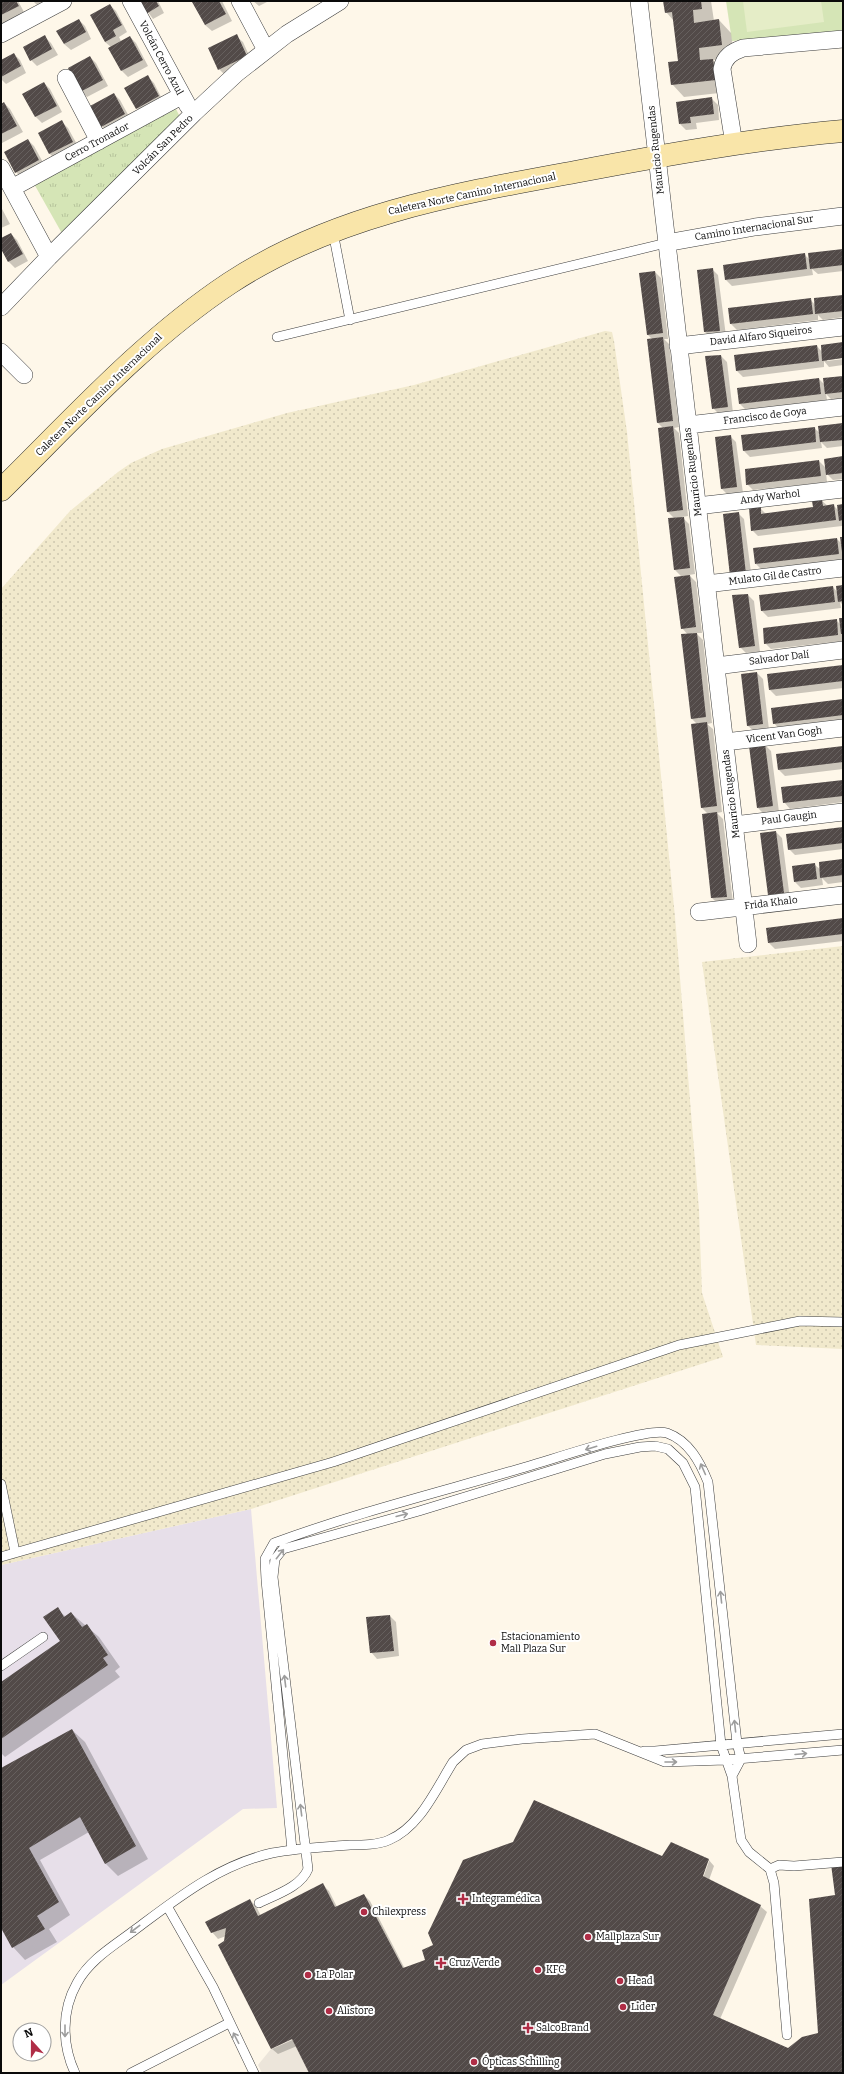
<svg xmlns="http://www.w3.org/2000/svg" width="844" height="2074" font-family="Bitter,serif">
  <defs>
    <pattern id="farmland-dots" width="8" height="8" patternUnits="userSpaceOnUse"><rect width="8" height="8" fill="#f1e9cc"/><path d="M2 2h.1M6 6h.1" fill="none" stroke="#cdc6ae" stroke-width="1.8" stroke-linecap="round"/></pattern>
    <pattern id="park-tufts" width="24" height="20" patternUnits="userSpaceOnUse"><rect width="24" height="20" fill="#d5e5b6"/><path d="M3 7l-1-3M5 7V3M7 7l1-3M15 17l-1-3M17 17v-4M19 17l1-3" fill="none" stroke="#b6c39b"/></pattern>
    <pattern id="building-hatch" width="6" height="6" patternUnits="userSpaceOnUse"><rect width="6" height="6" fill="#524a48"/><path d="M-1 1l2-2M0 6l6-6M5 7l2-2" fill="none" stroke="#66605e"/></pattern>
  </defs>
  <rect width="100%" height="100%" fill="#fef7e9"/>
  <path fill="#e7dfe9" d="M251 1509 277 1808 243 1809 1 1985V1565Z"/>
  <path fill="url(#farmland-dots)" d="M605 331 612 332 614 341 627 432 675 917 699 1210 702 1293 723 1357 251 1509 1 1565V589L70 511 118 472 131 463 162 449 287 413 414 385Z
    M843 946V1349L756 1345 702 962Z"/>
  <path fill="#d5e5b6" d="M726 1H843V33L732 41Z"/>
  <path fill="url(#park-tufts)" d="M176 109 180 117 64 237 33 182Z"/>
  <path fill="#e5edc7" d="M743 1H821L824 22 747 32Z"/>
  <path fill="#ece5da" d="M292 2039 309 2073H262L258 2065 271 2049Z"/>
  <path fill="#0003" fill-rule="evenodd" d="M1 1H18L24 12 2 24Z
    M33 1H45L37 5Z
    M140 1H158L164 13 153 19Z
    M196 1H222L232 21 212 31 205 25 194 2Z
    M253 1H269L259 6Z
    M664 1H711L714 21 719 20 731 33 734 57 713 60 725 72 728 92 684 97 672 84 679 62 674 21 666 12Z
    M110 5 116 11 127 32 119 37 121 41 130 37 136 43 148 66 128 77 122 71 109 48 111 47 105 42Z
    M79 20 85 26 91 39 71 50 64 44Z
    M236 36 243 42 252 62 225 75 219 69Z
    M45 37 51 43 58 55 37 66 31 60Z
    M14 54 20 60 26 73 6 84 1 79V61Z
    M90 57 96 63 108 86 87 97 81 91Z
    M148 77 154 83 164 103 143 114 137 108Z
    M44 83 50 89 62 112 42 123 36 117Z
    M114 94 120 100 131 120 108 132 102 126Z
    M712 99 718 105 719 120 696 123 697 129 686 130 680 124Z
    M4 103 10 109 23 132 2 143 1 105Z
    M62 122 68 128 79 148 56 160 50 154 39 134Z
    M28 140 34 146 45 166 22 178 16 172Z
    M1 207 10 224 1 228Z
    M11 234 17 240 28 261 15 268 9 262 1 247V239Z
    M843 250V271L818 274 812 269 813 275 732 286 726 280 805 255 810 260Z
    M712 269 718 275 726 336 711 338 705 332Z
    M655 272 661 278 668 339H664L669 344 679 427 674 428 679 433 688 516 682 517 689 524 695 574 689 575 696 582 702 633H696L703 640 712 723 707 724 713 729 722 812 717 813 723 819 733 903 718 904 712 898 703 815 708 814 702 808 697 724 692 719 688 635 682 628V577L675 570V519L668 512 663 428 658 423 648 340 652 339 647 334Z
    M843 296V317L823 320 818 315V320L737 330 731 324 810 299 815 305Z
    M843 343V357L827 359V361L843 359V365L829 367 824 361V367L743 377 737 371 817 346 822 352Z
    M721 356 727 362 733 413 719 414 713 408Z
    M843 377V398L832 400 826 394 827 400 746 410 740 404 819 379 825 385Z
    M843 424V446L827 448 821 442 822 448 750 457 744 451 814 428 820 433Z
    M730 436 736 442 743 493 728 495 722 489 716 438Z
    M843 457V479L833 480 826 473 827 482 753 490 747 484 819 461 826 468Z
    M822 501 828 506H834L839 511 843 505 842 526 758 536 752 530 760 508 766 514 814 508Z
    M738 513 744 519 752 580 738 582Z
    M843 538V560L762 570 756 564 837 539 842 544Z
    M843 586V605L840 602 841 608 768 617 762 611 833 587 838 593Z
    M748 595 754 601 760 652 746 653 740 647 734 596Z
    M843 619V641L771 649 765 643 836 620 841 625Z
    M843 666V688L776 696 770 690Z
    M757 673 763 679 769 730 755 732 748 726 742 675Z
    M843 700V722L780 730 774 723Z
    M765 745 771 751 779 812 764 814 758 808 751 747Z
    M843 747V769L785 776 779 770Z
    M843 781V802L790 809 784 802Z
    M843 828V849L795 855 789 849Z
    M776 832 782 838 790 899 775 901 769 894 762 833Z
    M841 860 843 862V882L828 884 822 878 823 885 801 888 795 882 815 865 821 870Z
    M843 919V941L775 949 769 943Z
    M57 1609 66 1617 71 1613 99 1637 120 1667 115 1671 120 1677 5 1757 1 1753V1683L61 1641Z
    M390 1616 396 1622 399 1656 377 1659 371 1652Z
    M72 1730 85 1742 148 1859 118 1876 105 1863 89 1832 40 1860 70 1915 49 1929 57 1942 25 1960 13 1947 1 1925V1769Z
    M662 1857 708 1859 714 1866 709 1880 760 1906 767 1912 720 2019 788 2049 819 2034 836 1896 843 2073H310L297 2046 278 2054 272 2049 297 2038V2037L272 2048 225 1941 226 1936 218 1939 212 1932 250 1900 256 1906 261 1916 323 1885 329 1891 337 1907 364 1895 370 1901 405 1969ZM707 1861H709L702 1881 701 1880Z"/>
  <path fill="url(#building-hatch)" d="M1 1H16L19 6 1 15Z
    M139 1H156L159 6 146 14Z
    M219 1 226 14 205 25 192 2Z
    M663 1H701L702 9 693 10 694 23 719 19 722 45 699 48 700 60 713 59 716 80 671 85 668 62 678 61 672 12 665 13Z
    M110 4 122 25 113 30 116 36 105 42 90 15Z
    M79 19 86 32 64 44 56 31Z
    M237 34 247 56 218 70 208 48Z
    M45 35 52 49 30 61 23 47Z
    M130 36 143 60 121 71 108 48Z
    M14 53 21 66 1 77V60Z
    M90 56 103 80 80 92 68 68Z
    M148 75 159 96 136 109 124 88Z
    M44 82 57 106 35 117 22 94Z
    M114 93 125 114 101 127 90 106Z
    M712 97 714 114 690 117 691 123 679 124 676 102Z
    M4 102 17 126 1 134V104Z
    M62 120 73 142 49 154 38 133Z
    M28 139 39 160 15 173 4 152Z
    M11 233 23 254 8 262 1 249V238Z
    M843 249V265L810 269 808 253Z
    M805 253 807 269 725 280 723 265Z
    M713 268 720 331 704 332 697 270Z
    M655 271 663 333 647 335 639 273Z
    M843 295V311L815 314 814 298Z
    M811 298 813 314 730 324 728 308Z
    M663 337 673 421 657 423 647 339Z
    M843 342V358L822 361 821 345Z
    M817 345 819 361 736 371 734 355Z
    M721 355 728 407 712 409 705 356Z
    M843 376V392L825 394 823 378Z
    M819 378 821 394 739 404 737 388Z
    M843 423V440L820 442 818 426Z
    M673 426 683 510 667 512 658 428Z
    M815 427 816 442 743 451 741 435Z
    M731 435 737 487 721 489 715 437Z
    M843 456V473L826 475 824 459Z
    M819 460 821 476 746 485 745 469Z
    M822 500 823 506 834 504 836 520 751 531 749 508 761 507V514L813 507 812 501Z
    M843 504V520L839 521 837 505Z
    M739 512 746 574 730 576 723 514Z
    M684 517 690 568 674 570 668 518Z
    M840 537H843V552H842Z
    M837 538 839 554 755 564 753 548Z
    M690 575 696 627 681 629 674 577Z
    M843 585V601L838 602 836 586Z
    M833 586 835 602 761 611 759 595Z
    M748 594 755 646 739 648 732 595Z
    M839 618H843V634H841Z
    M837 619 838 635 764 644 763 628Z
    M697 633 706 717 691 719 681 634Z
    M843 665V681L769 690 767 674Z
    M757 672 763 724 747 726 741 674Z
    M843 699V715L773 724 771 708Z
    M707 722 717 806 701 808 691 724Z
    M765 744 773 806 757 808 749 746Z
    M843 746V762L778 770 776 754Z
    M843 780V796L783 803 781 787Z
    M717 812 727 897 711 898 702 814Z
    M843 827V843L788 850 786 834Z
    M776 831 784 893 768 895 760 833Z
    M842 859 843 875 820 878 819 862Z
    M815 863 817 879 794 882 792 866Z
    M843 918V934L768 943 766 928Z
    M58 1607 64 1617 71 1612 82 1627 87 1624 108 1655 103 1658 108 1665 1 1739V1682L60 1641 43 1617Z
    M390 1615 394 1651 370 1653 366 1617Z
    M72 1729 136 1846 105 1864 80 1817 29 1848 59 1902 37 1916 45 1929 12 1948 1 1928V1768Z
    M534 1800 662 1856 671 1842 709 1859 703 1876 761 1905 713 2015 788 2048 802 2037 818 2033 809 1899 835 1895 831 1864H843V2073H309L292 2039 271 2049 218 1945 224 1941 226 1928 211 1933 205 1922 250 1899 258 1916 323 1883 335 1907 364 1894 403 1968 425 1960 422 1950 433 1945 428 1933 463 1860 513 1842Z"/>
  <g fill="none" stroke-linecap="round" stroke-linejoin="round">
    <g stroke="#3d3d3d" stroke-width="10">
      <path id="lane" d="M333 232 350 320
        M277 337 666 243
        M1 1484 15 1552
        M1 1557 333 1462 679 1345 800 1321 843 1322
        M1 1666 43 1637
        M644 1751H655L843 1734
        M292 1850 266 1580 265 1559 274 1543C358 1512 444 1491 529 1466 554 1459 647 1427 667 1433 689 1441 700 1462 708 1482L737 1743 741 1759 732 1776
        M770 1869 779 1865 794 1866 843 1862
        M259 1903C275 1895 301 1887 308 1869L273 1577 275 1559 283 1549 419 1511 605 1454 640 1447 655 1446 668 1449 683 1463 695 1487 721 1745 732 1776 741 1840 749 1852 770 1869 774 1883 787 2035
        M167 1906 213 1987 254 2073
        M75 2073C62 2045 61 2011 77 1983 90 1959 115 1945 136 1929 179 1897 219 1865 272 1853 298 1848 325 1847 350 1845 363 1845 377 1845 389 1840 420 1827 436 1789 453 1762L466 1750 482 1744 522 1739 595 1734 665 1762 725 1760 843 1750
        M131 2073 229 2023"/>
    </g>
    <g stroke="#3d3d3d" stroke-width="18">
      <path id="street" d="M131 1 188 106
        M240 1 266 50
        M639 1 748 944
        M1 34 63 1
        M66 78 99 141
        M734 144 722 69C724 57 732 52 743 48L843 39
        M1 168 49 257
        M12 188 181 96
        M666 243 755 227 843 216
        M1 307 49 257 194 113 237 73 287 34 340 1
        M678 346 843 327
        M1 352 24 375
        M688 425 843 407
        M697 506 843 489
        M706 584 843 568
        M716 666 843 650
        M725 742 843 728
        M734 825 843 812
        M699 912 843 895"/>
    </g>
    <g stroke="#2c2c2c" stroke-width="23">
      <path id="secondary" d="M1 490C74 418 144 340 230 283 334 215 455 194 575 172 664 155 753 139 843 131"/>
    </g>
    <use href="#lane" stroke="#fff" stroke-width="9"/>
    <use href="#street" stroke="#fff" stroke-width="17"/>
    <use href="#secondary" stroke="#f9e5a9" stroke-width="22"/>
  </g>
  <defs><path id="oneway-shaft" d="M-6 0H5M1.5-3L5.5 0L1.5 3" fill="none" stroke-width="1.6" stroke-linecap="round" stroke-linejoin="round"/></defs>
  <g stroke="#9d9d9d">
    <use href="#oneway-shaft" transform="translate(591 1448) rotate(163)"/>
    <use href="#oneway-shaft" transform="translate(703 1469) rotate(-114)"/>
    <use href="#oneway-shaft" transform="translate(402 1515) rotate(-14)"/>
    <use href="#oneway-shaft" transform="translate(280 1554) rotate(-52)"/>
    <use href="#oneway-shaft" transform="translate(721 1597) rotate(-96)"/>
    <use href="#oneway-shaft" transform="translate(285 1681) rotate(-97)"/>
    <use href="#oneway-shaft" transform="translate(735 1726) rotate(-96)"/>
    <use href="#oneway-shaft" transform="translate(801 1754) rotate(-5)"/>
    <use href="#oneway-shaft" transform="translate(671 1762)"/>
    <use href="#oneway-shaft" transform="translate(301 1810) rotate(-97)"/>
    <use href="#oneway-shaft" transform="translate(135 1929) rotate(143)"/>
    <use href="#oneway-shaft" transform="translate(65 2031) rotate(90)"/>
    <use href="#oneway-shaft" transform="translate(236 2038) rotate(-117)"/>
  </g>
  <g fill="#b02d46" stroke="#fff" stroke-width="1.5">
    <circle cx="493" cy="1643" r="4"/>
    <path d="M461 1893h4v4h4v4h-4v4h-4v-4h-4v-4h4z"/>
    <circle cx="364" cy="1912" r="4"/>
    <circle cx="588" cy="1937" r="4"/>
    <path d="M439 1957h4v4h4v4h-4v4h-4v-4h-4v-4h4z"/>
    <circle cx="538" cy="1970" r="4"/>
    <circle cx="308" cy="1975" r="4"/>
    <circle cx="620" cy="1981" r="4"/>
    <circle cx="623" cy="2007" r="4"/>
    <circle cx="329" cy="2011" r="4"/>
    <path d="M526 2022h4v4h4v4h-4v4h-4v-4h-4v-4h4z"/>
    <circle cx="474" cy="2062" r="4"/>
  </g>
  <g text-anchor="middle" dominant-baseline="central" stroke-width="4" stroke-linejoin="round" paint-order="stroke">
    <g font-size="10" fill="#0a0a0a" stroke="#fff">
      <text transform="translate(161 58) rotate(62)">Volcán Cerro Azul</text>
      <text transform="translate(97 142) rotate(-28)">Cerro Tronador</text>
      <text transform="translate(163 145) rotate(-45)">Volcán San Pedro</text>
      <text transform="translate(656 150) rotate(-96)">Mauricio Rugendas</text>
      <text transform="translate(472 194) rotate(-12)">Caletera Norte Camino Internacional</text>
      <text transform="translate(754 228) rotate(-9)">Camino Internacional Sur</text>
      <text transform="translate(761 336) rotate(-7)">David Alfaro Siqueiros</text>
      <text transform="translate(99 395) rotate(-44)">Caletera Norte Camino Internacional</text>
      <text transform="translate(765 416) rotate(-7)">Francisco de Goya</text>
      <text transform="translate(693 472) rotate(-97)">Mauricio Rugendas</text>
      <text transform="translate(770 497) rotate(-7)">Andy Warhol</text>
      <text transform="translate(775 576) rotate(-7)">Mulato Gil de Castro</text>
      <text transform="translate(779 658) rotate(-7)">Salvador Dalí</text>
      <text transform="translate(784 735) rotate(-7)">Vicent Van Gogh</text>
      <text transform="translate(731 794) rotate(-97)">Mauricio Rugendas</text>
      <text transform="translate(789 818) rotate(-7)">Paul Gaugin</text>
      <text transform="translate(771 903) rotate(-7)">Frida Khalo</text>
    </g>
    <g font-size="10" fill="#0a0a0a" stroke="#fff" text-anchor="start">
      <text x="501" y="1637">Estacionamiento<tspan x="501" dy="12">Mall Plaza Sur</tspan></text>
      <text x="472" y="1899">Integramédica</text>
      <text x="372" y="1912">Chilexpress</text>
      <text x="596" y="1937">Mallplaza Sur</text>
      <text x="449" y="1963">Cruz Verde</text>
      <text x="546" y="1970">KFC</text>
      <text x="316" y="1975">La Polar</text>
      <text x="628" y="1981">Head</text>
      <text x="631" y="2007">Lider</text>
      <text x="337" y="2011">Alistore</text>
      <text x="536" y="2028">SalcoBrand</text>
      <text x="482" y="2062">Ópticas Schilling</text>
    </g>
  </g>
  <rect width="844" height="2074" fill="none" stroke="#0a0a0a" stroke-width="4"/>
  <g transform="translate(32 2042) rotate(339)"><circle r="19" fill="#ffffff" stroke="#9d9d9d"/>
  <path d="M0-3L7 15L0 10L-7 15Z" fill="#b02d46"/>
  <text y="-6" font-size="11" font-weight="bold" text-anchor="middle" fill="#0a0a0a">N</text>
  </g>
</svg>
